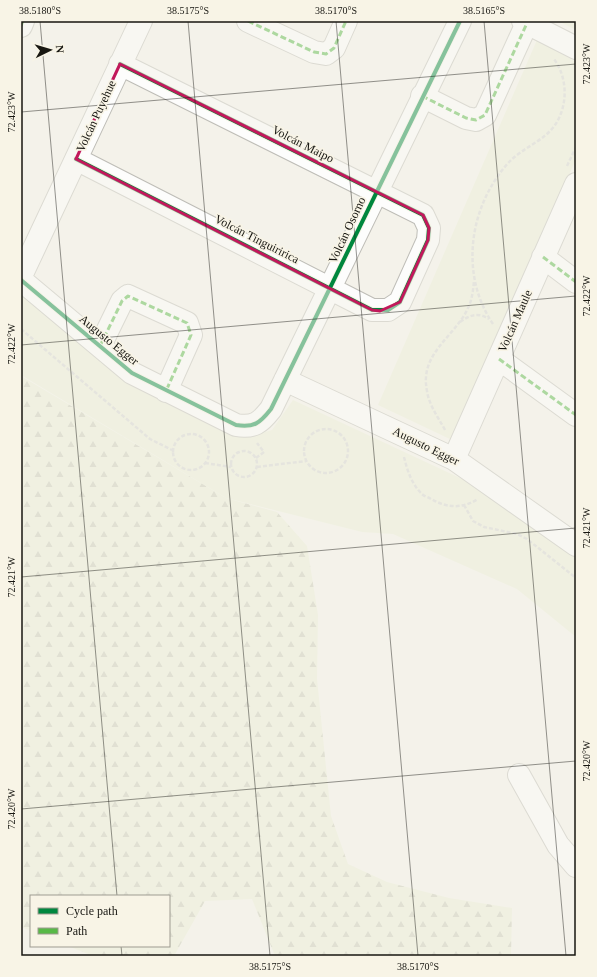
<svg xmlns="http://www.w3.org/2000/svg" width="597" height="977" font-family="'Times New Roman',serif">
  <defs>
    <pattern id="forest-firs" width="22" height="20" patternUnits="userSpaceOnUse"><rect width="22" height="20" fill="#ebeed8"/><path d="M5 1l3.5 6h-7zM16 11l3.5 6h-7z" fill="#c9cbb8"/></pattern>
  </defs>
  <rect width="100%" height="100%" fill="#f4f2ea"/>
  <path fill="#ebeed8" d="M558 21H576V30Z
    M537 40 576 62V159L452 440 378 405Z
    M21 287 145 377 255 435 272 430 293 400 475 485 576 558V637L517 589 393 534 362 532 226 498 21 375Z"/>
  <path fill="url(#forest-firs)" d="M21 376 226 498 277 512 307 546 318 615 317 679 331 816 348 864 387 882 449 898 512 908 511 956H275L252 899 205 901 174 956H93L68 946H169V896H31V931L21 927Z"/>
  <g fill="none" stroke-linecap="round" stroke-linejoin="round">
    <g stroke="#bebdb7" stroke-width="24">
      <path id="minor" d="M248 21 314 52 326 54 334 48 346 21
        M523 21 576 48
        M21 26 23 21
        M422 96 466 118 476 120 485 115 527 23
        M76 159 372 310H388L400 302 428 240 429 228 423 215 120 64
        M543 257 576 282
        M21 276 141 21
        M21 280 132 373 236 425C254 428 260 423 271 409L460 21
        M100 346 122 301 128 296 187 323 191 335 166 391
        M499 359 576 415
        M285 380 454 459 576 545
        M454 459 576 184
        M519 775 558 845 576 866"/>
    </g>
    <path stroke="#d3d3d0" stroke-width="2.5" stroke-dasharray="4 2" stroke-linecap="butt" d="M567 166 576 147
      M460 322C470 315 478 312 489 319
      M493 324C459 274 469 205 510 161 523 148 545 140 555 125 568 106 568 78 554 59
      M21 329 150 439 172 450
      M304 451a22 22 0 1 1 44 0a22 22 0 1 1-44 0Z
      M445 430C438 417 429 405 427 391 419 353 455 337 468 308 472 300 473 291 474 281
      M173 452a18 18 0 1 1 36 0a18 18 0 1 1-36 0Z
      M231 464a13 13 0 1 1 26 0a13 13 0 1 1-26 0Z
      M404 457C407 469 411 483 421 493 423 496 428 497 431 499 447 508 462 509 478 499
      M256 458 264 452 257 443
      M205 463 231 467
      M257 467 306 461
      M464 505 473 521 484 527 517 534 527 539 576 578"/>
    <use href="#minor" stroke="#fdfdfc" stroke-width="22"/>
    <path stroke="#58b947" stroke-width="3" stroke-dasharray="6 3" stroke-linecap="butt" d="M248 21 314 52 326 54 334 48 346 21
      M21 26 23 21
      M422 96 466 118 476 120 485 115 527 23
      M543 257 576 282
      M100 346 122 301 128 296 187 323 191 335 166 391
      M499 359 576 415"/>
    <g stroke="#f8f4e6" stroke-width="6">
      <path id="cycleway" d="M76 159 372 310H388L400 302 428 240 429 228 423 215 120 64
        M21 280 132 373 236 425C254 428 260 423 271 409L460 21"/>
    </g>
    <use href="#cycleway" stroke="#00873e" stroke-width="4"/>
  </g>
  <path d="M0 0H597V977H0ZM120 64 423 215 429 228 428 240 400 302 380 311 372 310 76 159Z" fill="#f4f2ea" fill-opacity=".55" fill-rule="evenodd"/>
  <path fill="none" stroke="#c2185b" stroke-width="3" stroke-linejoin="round" d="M120 64 423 215 429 228 428 240 400 302 380 311 372 310 76 159Z"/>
  <path fill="none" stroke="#171611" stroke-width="1" stroke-opacity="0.45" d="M40 21 117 896M188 21 270 956M336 21 418 956M484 21 566 956M21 112 576 64M21 345 576 296M21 577 576 528M21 809 576 761M121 946 122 956"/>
  <g text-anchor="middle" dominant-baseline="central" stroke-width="3.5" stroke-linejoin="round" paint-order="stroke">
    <g font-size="12" fill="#171611" stroke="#f8f4e6">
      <text transform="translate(96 116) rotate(-65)">Volcán Puyehue</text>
      <text transform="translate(303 144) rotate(27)">Volcán Maipo</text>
      <text transform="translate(347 230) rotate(-65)">Volcán Osorno</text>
      <text transform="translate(257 239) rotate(27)">Volcán Tinguiririca</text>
      <text transform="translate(515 321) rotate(-66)">Volcán Maule</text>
      <text transform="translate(109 340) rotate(39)">Augusto Egger</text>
      <text transform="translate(426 446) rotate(26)">Augusto Egger</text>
    </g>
  </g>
  <rect width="597" height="977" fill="none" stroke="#f8f4e6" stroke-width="44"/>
  <rect x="30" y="895" width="140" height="52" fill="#f8f4e6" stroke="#9e9b91"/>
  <rect x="38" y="908" width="20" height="6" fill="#00873e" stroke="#9e9b91"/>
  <text x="66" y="915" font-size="12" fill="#171611">Cycle path</text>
  <rect x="38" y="928" width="20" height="6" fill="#58b947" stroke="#9e9b91"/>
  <text x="66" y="935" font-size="12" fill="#171611">Path</text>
  <g transform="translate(50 50) rotate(85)" stroke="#f8f4e6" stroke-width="3" paint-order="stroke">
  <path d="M0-3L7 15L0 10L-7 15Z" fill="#171611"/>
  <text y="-6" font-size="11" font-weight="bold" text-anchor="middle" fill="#171611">N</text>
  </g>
  <rect x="22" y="22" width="553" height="933" fill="none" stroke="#171611" stroke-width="1.5"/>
  <g font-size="10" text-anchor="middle" fill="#171611">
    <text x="40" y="14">38.5180°S</text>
    <text x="188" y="14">38.5175°S</text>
    <text x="336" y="14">38.5170°S</text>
    <text x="484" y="14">38.5165°S</text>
    <text transform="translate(586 64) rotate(-90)" y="4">72.423°W</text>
    <text transform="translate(11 112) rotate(-90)" y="4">72.423°W</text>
    <text transform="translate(586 296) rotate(-90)" y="4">72.422°W</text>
    <text transform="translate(11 344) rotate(-90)" y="4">72.422°W</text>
    <text transform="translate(586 528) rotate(-90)" y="4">72.421°W</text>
    <text transform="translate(11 577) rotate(-90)" y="4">72.421°W</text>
    <text transform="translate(586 761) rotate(-90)" y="4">72.420°W</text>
    <text transform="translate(11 809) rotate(-90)" y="4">72.420°W</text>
    <text x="270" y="970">38.5175°S</text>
    <text x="418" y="970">38.5170°S</text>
  </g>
</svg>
